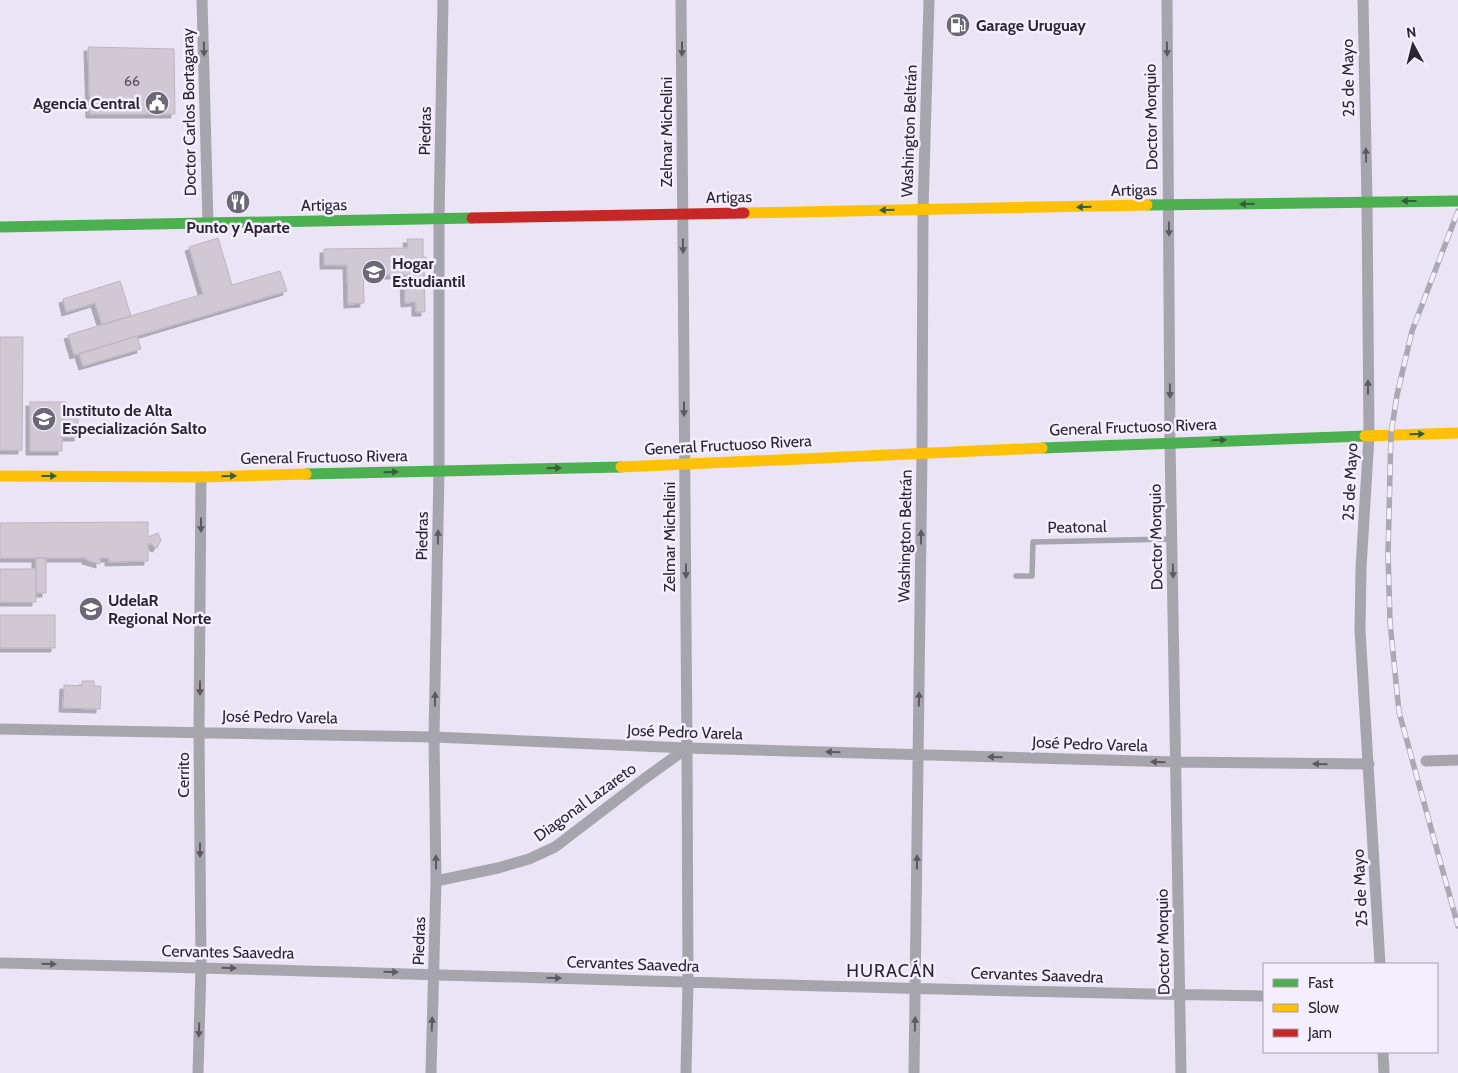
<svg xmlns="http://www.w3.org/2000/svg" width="1458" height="1073" font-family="Cabin,sans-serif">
  <defs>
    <filter id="shadow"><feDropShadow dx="-4" dy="4" stdDeviation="0" flood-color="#0004"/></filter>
  </defs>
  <rect width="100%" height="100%" fill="#eae4f5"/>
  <path fill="#d0c8d3" stroke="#bcb4bf" filter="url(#shadow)" d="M88 47 174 49 175 114H90Z
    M218 238 232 285 280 271 287 291 74 355 68 335 203 294 189 247Z
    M407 239H423V257H426L427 264H424L425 312H416V302L405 303 404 279H408V275H378V264H363L364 303 348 304 347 265H324V249L408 248Z
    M120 281 131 316 102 325 95 303 66 312 63 299Z
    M137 336 141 349 83 366 79 354Z
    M0 337H23L22 450H0Z
    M30 402H66V415H78V437H62V451H30Z
    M148 522V537L158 533 161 540 157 548 154 547 152 544H148V561L109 562V558H100V564L86 560V558H0V523Z
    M36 558H46V593H36Z
    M0 569H36V602H0Z
    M0 615H55V648H0Z
    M82 681H94V686H101L100 709 63 708 64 685 82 686Z"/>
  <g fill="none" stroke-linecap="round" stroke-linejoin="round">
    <path stroke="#a6a5ad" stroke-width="5.5" d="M1016 576H1032L1033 542 1172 539"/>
    <path stroke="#a6a5ad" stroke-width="11" d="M202 0 208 223
      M681 0 687 748 688 983 686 1073
      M1167 0 1170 442 1181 1073
      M1363 0 1367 201 1369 436 1361 568 1360 630 1380 964
      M0 729 434 737 687 748 1176 762 1369 764
      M1426 761 1458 760
      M436 881 498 868 529 859 555 847 644 779 687 748
      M0 963C421 972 843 990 1264 996
      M1383 1052 1384 1073
      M198 1073 201 967 199 731 201 477
      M431 1073 436 881 434 737 439 470V219L443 0
      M914 1073 922 452 923 210 929 0"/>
    <path stroke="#4caf50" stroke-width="11" d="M1147 205 1458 201
      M0 227 472 218
      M1042 448 1365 436
      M306 474 621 467"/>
    <path stroke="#ffc107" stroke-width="11" d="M744 213 1147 205
      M1365 436 1458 433
      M621 467 1042 448
      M0 476 201 477 306 474"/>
    <path stroke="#c62828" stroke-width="11" d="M472 218 744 213"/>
    <g stroke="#aba8b2" stroke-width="5.5">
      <path id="rail" d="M1458 211 1412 331 1397 395 1391 434 1388 554 1390 622 1399 712 1458 926"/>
    </g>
    <use href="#rail" stroke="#f4eeff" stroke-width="4" stroke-dasharray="11" stroke-linecap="butt"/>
  </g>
  <defs><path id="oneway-solid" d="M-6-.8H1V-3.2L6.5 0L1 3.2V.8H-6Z" transform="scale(1.25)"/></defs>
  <g fill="#5c5963">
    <use href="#oneway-solid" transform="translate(204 49) rotate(89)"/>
    <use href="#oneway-solid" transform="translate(682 49) rotate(90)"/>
    <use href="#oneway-solid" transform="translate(1167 49) rotate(89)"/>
    <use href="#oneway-solid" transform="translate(1366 155) rotate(-91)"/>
    <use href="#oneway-solid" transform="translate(1169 229) rotate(89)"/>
    <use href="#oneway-solid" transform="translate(683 246) rotate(90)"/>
    <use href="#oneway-solid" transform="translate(1368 387) rotate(-90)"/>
    <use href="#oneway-solid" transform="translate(1170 391) rotate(89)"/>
    <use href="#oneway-solid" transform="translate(684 409) rotate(90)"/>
    <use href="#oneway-solid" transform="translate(201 525) rotate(90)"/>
    <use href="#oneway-solid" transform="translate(438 537) rotate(-89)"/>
    <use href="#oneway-solid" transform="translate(921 537) rotate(-89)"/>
    <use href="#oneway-solid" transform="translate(686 571) rotate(90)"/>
    <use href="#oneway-solid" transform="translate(1173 571) rotate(89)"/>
    <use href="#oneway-solid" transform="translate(200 688) rotate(90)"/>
    <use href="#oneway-solid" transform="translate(435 699) rotate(-89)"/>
    <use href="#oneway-solid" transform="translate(919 699) rotate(-89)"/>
    <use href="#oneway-solid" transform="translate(833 752) rotate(-178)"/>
    <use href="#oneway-solid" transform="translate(995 757) rotate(-178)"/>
    <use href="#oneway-solid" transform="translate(1158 762) rotate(-178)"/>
    <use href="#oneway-solid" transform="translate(1320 764) rotate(-179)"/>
    <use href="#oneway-solid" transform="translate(200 850) rotate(90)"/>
    <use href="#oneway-solid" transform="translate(436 862) rotate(-91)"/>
    <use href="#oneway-solid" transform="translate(917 862) rotate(-89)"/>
    <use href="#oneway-solid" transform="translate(49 964) rotate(1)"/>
    <use href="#oneway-solid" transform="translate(229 968) rotate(2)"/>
    <use href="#oneway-solid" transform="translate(391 972) rotate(2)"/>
    <use href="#oneway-solid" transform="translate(554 978) rotate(2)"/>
    <use href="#oneway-solid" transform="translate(432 1024) rotate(-88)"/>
    <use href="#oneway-solid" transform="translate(915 1024) rotate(-89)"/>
    <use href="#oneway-solid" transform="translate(199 1030) rotate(92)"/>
  </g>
  <g fill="#385d3d">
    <use href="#oneway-solid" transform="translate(1409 201) rotate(180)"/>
    <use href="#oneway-solid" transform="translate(1247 204) rotate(179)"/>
    <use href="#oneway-solid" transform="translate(1084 207) rotate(179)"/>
    <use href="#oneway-solid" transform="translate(887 210) rotate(179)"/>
    <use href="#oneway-solid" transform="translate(1417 434) rotate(-1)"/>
    <use href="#oneway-solid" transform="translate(1219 440) rotate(-2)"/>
    <use href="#oneway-solid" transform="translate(554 468) rotate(-1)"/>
    <use href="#oneway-solid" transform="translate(391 472) rotate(-1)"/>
    <use href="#oneway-solid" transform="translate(49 476)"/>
    <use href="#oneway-solid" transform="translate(229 476) rotate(-1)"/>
  </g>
  <defs>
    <g id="fuel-disc" transform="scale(1.25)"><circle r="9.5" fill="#6d6876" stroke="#f4eeff"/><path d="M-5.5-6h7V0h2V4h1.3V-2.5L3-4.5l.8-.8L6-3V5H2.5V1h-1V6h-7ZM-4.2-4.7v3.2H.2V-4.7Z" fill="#fff"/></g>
    <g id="civic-disc" transform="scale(1.25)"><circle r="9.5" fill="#6d6876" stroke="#f4eeff"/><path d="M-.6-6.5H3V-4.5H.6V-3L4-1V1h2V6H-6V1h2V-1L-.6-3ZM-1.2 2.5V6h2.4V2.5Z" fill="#fff"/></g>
    <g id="restaurant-disc" transform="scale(1.25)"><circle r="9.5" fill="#6d6876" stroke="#f4eeff"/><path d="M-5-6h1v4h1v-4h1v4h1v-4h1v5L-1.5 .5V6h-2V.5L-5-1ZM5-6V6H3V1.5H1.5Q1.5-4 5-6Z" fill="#fff"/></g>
    <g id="university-disc" transform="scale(1.25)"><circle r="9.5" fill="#6d6876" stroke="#f4eeff"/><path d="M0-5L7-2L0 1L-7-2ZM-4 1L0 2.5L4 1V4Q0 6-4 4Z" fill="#fff"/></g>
  </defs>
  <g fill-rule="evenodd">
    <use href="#fuel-disc" x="958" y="25"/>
    <use href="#civic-disc" x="157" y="103"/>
    <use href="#restaurant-disc" x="238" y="202"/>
    <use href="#university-disc" x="374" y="272"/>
    <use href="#university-disc" x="44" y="419"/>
    <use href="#university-disc" x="91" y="609"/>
  </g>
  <g text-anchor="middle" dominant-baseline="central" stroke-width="5" stroke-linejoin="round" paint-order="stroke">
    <g font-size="14" fill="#544e5a">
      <text x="132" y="81">66</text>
    </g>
    <g font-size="16" font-weight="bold" fill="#2a2631" stroke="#f4eeff" text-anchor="start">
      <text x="976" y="25">Garage Uruguay</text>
      <text x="140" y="103" text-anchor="end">Agencia Central</text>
      <text x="238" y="227" text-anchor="middle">Punto y Aparte</text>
      <text x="392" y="263">Hogar<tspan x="392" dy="18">Estudiantil</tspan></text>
      <text x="62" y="410">Instituto de Alta<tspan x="62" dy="18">Especialización Salto</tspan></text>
      <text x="108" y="600">UdelaR<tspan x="108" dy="18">Regional Norte</tspan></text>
    </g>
    <g font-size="16" fill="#2a2631" stroke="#f4eeff">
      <text transform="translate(1348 78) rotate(-91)">25 de Mayo</text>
      <text transform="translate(189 112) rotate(-91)">Doctor Carlos Bortagaray</text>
      <text transform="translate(1151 117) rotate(-91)">Doctor Morquio</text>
      <text transform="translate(425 131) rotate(-89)">Piedras</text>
      <text transform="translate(909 131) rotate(-88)">Washington Beltrán</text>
      <text transform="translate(666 132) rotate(-90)">Zelmar Michelini</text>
      <text transform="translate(1134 190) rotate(-1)">Artigas</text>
      <text transform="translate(729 197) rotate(-1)">Artigas</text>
      <text transform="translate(324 205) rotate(-1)">Artigas</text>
      <text transform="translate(1133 427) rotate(-2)">General Fructuoso Rivera</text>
      <text transform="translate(728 445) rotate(-3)">General Fructuoso Rivera</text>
      <text transform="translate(324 457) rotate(-1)">General Fructuoso Rivera</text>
      <text transform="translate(1350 482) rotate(-87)">25 de Mayo</text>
      <text transform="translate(1077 527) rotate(-1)">Peatonal</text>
      <text transform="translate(422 536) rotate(-89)">Piedras</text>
      <text transform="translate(905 536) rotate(-89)">Washington Beltrán</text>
      <text transform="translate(669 537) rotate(-90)">Zelmar Michelini</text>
      <text transform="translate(1156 537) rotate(-91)">Doctor Morquio</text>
      <text transform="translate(280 717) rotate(1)">José Pedro Varela</text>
      <text transform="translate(685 732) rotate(2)">José Pedro Varela</text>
      <text transform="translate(1090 744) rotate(2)">José Pedro Varela</text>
      <text transform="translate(183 775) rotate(-90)">Cerrito</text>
      <text transform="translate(585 802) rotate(-36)">Diagonal Lazareto</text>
      <text transform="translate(1360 888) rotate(-93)">25 de Mayo</text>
      <text transform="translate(419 941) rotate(-88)">Piedras</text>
      <text transform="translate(1163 942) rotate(-91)">Doctor Morquio</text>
      <text transform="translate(228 952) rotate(1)">Cervantes Saavedra</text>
      <text transform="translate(633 964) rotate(2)">Cervantes Saavedra</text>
      <text transform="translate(1037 975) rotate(2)">Cervantes Saavedra</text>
    </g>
    <g font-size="18" letter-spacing="1" fill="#2a2631" stroke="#f4eeff">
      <text x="891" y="971">HURACÁN</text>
    </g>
  </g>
  <rect x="1263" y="963" width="175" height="90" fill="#f4eeff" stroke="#a39ead"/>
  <rect x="1273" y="979" width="25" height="8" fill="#4caf50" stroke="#a39ead"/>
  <text x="1308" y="988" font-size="15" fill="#2a2631">Fast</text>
  <rect x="1273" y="1004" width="25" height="8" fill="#ffc107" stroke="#a39ead"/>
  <text x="1308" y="1013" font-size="15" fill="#2a2631">Slow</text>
  <rect x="1273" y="1029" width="25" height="8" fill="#c62828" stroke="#a39ead"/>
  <text x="1308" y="1038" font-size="15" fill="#2a2631">Jam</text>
  <g transform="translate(1413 45) rotate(353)" stroke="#f4eeff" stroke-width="4" paint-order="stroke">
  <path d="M0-4L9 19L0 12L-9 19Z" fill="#2a2631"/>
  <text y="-8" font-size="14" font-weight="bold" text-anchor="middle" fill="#2a2631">N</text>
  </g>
</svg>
